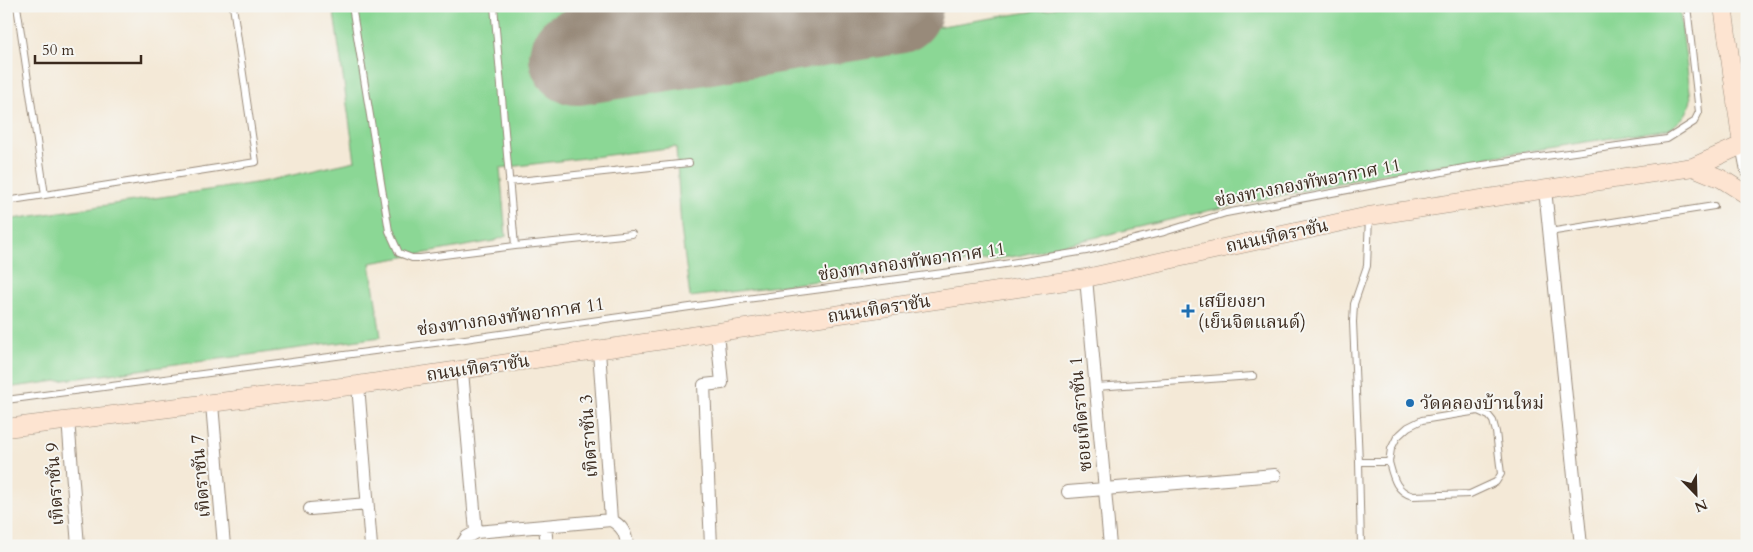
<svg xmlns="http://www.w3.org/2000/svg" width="1753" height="552" font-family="Cardo,'Noto Serif Thai',serif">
  <rect width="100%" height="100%" fill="#f6f6f2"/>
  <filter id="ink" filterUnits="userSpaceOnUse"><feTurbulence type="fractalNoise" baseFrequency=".02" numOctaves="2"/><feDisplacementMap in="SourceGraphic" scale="10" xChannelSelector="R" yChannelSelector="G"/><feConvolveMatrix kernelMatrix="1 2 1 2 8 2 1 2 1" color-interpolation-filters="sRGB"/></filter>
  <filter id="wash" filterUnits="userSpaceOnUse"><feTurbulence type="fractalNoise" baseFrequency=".0096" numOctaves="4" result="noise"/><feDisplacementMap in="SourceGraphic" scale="20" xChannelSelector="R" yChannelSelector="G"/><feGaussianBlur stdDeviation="1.12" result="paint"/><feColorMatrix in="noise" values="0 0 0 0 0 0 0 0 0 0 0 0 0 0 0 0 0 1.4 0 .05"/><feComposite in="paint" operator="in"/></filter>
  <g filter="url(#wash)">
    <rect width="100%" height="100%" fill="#f4e9d7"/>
    <path fill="#8bd795" stroke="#63805a" d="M333 6H733L565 33 573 85 1067 6H1679L1691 99C1689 114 1681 121 1669 129L1382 174 1207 211 1017 256 690 297 681 228 676 147 500 168 506 236 494 241 370 263 381 337 6 388V220L262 182 355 161Z"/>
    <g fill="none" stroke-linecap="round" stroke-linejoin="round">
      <path stroke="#5bc5d7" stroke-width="15" d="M1747 6V7"/>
      <path stroke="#988a7a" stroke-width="39" d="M755 29 767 15V6"/>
      <path stroke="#988a7a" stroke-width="96" d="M577 57 895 6"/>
    </g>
  </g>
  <g filter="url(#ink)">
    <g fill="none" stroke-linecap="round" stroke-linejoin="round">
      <g stroke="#988a7a" stroke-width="8">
        <path id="lane" d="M17 6 45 195
          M352 6 389 231 399 253 412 258H420L515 246 494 6
          M6 7 10 6
          M509 182 689 163
          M6 201 256 162 233 6
          M1549 232 1714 206
          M515 246 632 234
          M1096 387 1253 376
          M6 400 465 339 739 300 973 269 1086 251 1164 232 1226 213 1390 182 1469 167 1667 139 1694 122 1699 112 1687 6
          M1359 462H1389C1393 477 1396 492 1413 496L1470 494 1496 482 1501 474 1496 432 1493 421 1489 416 1478 411 1422 420 1408 427 1397 437 1391 449 1389 462
          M1361 546 1359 462 1353 322 1354 304 1367 266 1369 217"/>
      </g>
      <g stroke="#988a7a" stroke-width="14">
        <path id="street" d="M1732 76 1747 75
          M1742 145 1747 171
          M1545 189 1581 546
          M1086 278 1110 546
          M599 351 611 520
          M462 371 476 532
          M358 385 371 546
          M212 404 224 546
          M68 419 78 546
          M1068 492 1275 475
          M310 509 367 504
          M545 526 547 546
          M461 546 467 537 476 532 611 520C622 526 626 533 627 546
          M711 546 704 385 722 383 717 333"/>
      </g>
      <g stroke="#988a7a" stroke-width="19">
        <path id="secondary" d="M1693 167 1722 179 1747 195
          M6 428 358 385 1086 278 1369 216 1693 167 1742 145 1723 6"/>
      </g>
      <use href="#lane" stroke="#fff" stroke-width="6"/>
      <use href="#street" stroke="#fff" stroke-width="12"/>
      <use href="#secondary" stroke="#fde4d1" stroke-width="18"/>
    </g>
  </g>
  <g fill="#1f6fb2" stroke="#f6f6f2" stroke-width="2">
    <path d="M1185.5 303.5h5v5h5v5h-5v5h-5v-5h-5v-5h5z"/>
    <circle cx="1410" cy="403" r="5"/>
  </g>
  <g text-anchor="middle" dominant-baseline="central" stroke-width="4" stroke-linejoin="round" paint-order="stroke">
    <g font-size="18" fill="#3b2a1e" stroke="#f6f6f2">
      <text transform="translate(1308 183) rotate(-11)">ช่องทางกองทัพอากาศ 11</text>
      <text transform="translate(1277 236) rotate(-12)">ถนนเทิดราชัน</text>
      <text transform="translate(912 262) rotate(-8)">ช่องทางกองทัพอากาศ 11</text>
      <text transform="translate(879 309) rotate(-9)">ถนนเทิดราชัน</text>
      <text transform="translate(511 317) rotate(-8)">ช่องทางกองทัพอากาศ 11</text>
      <text transform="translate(478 368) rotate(-8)">ถนนเทิดราชัน</text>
      <text transform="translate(1081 414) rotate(-95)">ซอยเทิดราชัน 1</text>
      <text transform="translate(589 436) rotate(-94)">เทิดราชัน 3</text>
      <text transform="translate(201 476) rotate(-95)">เทิดราชัน 7</text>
      <text transform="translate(55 484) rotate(-94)">เทิดราชัน 9</text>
    </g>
    <g font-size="18" fill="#3b2a1e" stroke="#f6f6f2" text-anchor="start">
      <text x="1198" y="301">เสบียงยา<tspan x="1198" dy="21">(เย็นจิตแลนด์)</tspan></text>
      <text x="1420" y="403">วัดคลองบ้านใหม่</text>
    </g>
  </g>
  <rect width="1753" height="552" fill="none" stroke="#f6f6f2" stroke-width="25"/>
  <g transform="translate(1696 494) rotate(157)" stroke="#f6f6f2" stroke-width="4" paint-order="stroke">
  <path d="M0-4L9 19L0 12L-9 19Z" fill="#3b2a1e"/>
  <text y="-8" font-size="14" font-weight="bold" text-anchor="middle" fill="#3b2a1e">N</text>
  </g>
  <path d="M35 55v8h106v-8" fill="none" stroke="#3b2a1e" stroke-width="2.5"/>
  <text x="42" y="55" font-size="15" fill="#3b2a1e" stroke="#f6f6f2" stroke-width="4" paint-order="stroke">50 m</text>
</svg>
